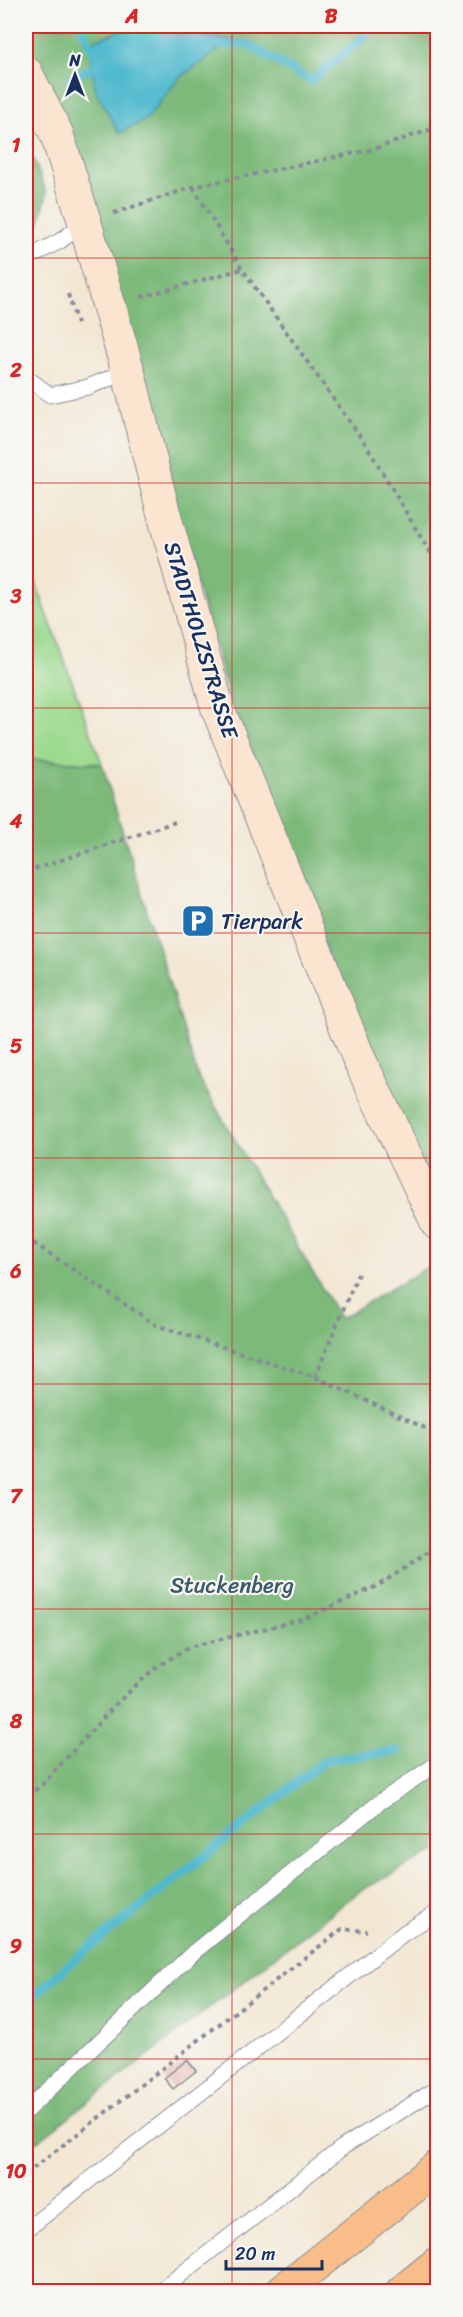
<svg xmlns="http://www.w3.org/2000/svg" width="463" height="2317" font-family="Sriracha,sans-serif">
  <rect width="100%" height="100%" fill="#f6f6f2"/>
  <filter id="ink" filterUnits="userSpaceOnUse"><feTurbulence type="fractalNoise" baseFrequency=".0167" numOctaves="2"/><feDisplacementMap in="SourceGraphic" scale="12" xChannelSelector="R" yChannelSelector="G"/><feConvolveMatrix kernelMatrix="1 2 1 2 8 2 1 2 1" color-interpolation-filters="sRGB"/></filter>
  <filter id="wash" filterUnits="userSpaceOnUse"><feTurbulence type="fractalNoise" baseFrequency=".008" numOctaves="4" result="noise"/><feDisplacementMap in="SourceGraphic" scale="24" xChannelSelector="R" yChannelSelector="G"/><feGaussianBlur stdDeviation="1.35" result="paint"/><feColorMatrix in="noise" values="0 0 0 0 0 0 0 0 0 0 0 0 0 0 0 0 0 1.4 0 .05"/><feComposite in="paint" operator="in"/></filter>
  <g filter="url(#wash)">
    <rect width="100%" height="100%" fill="#f3e7d3"/>
    <path fill="#9cda8f" stroke="#5c8476" stroke-width="1.5" d="M26 189 40 222 26 229Z
      M26 556 102 764 26 759Z"/>
    <path fill="#7dba7a" stroke="#4c746c" stroke-width="1.5" fill-rule="evenodd" d="M26 26H437V1192L368 1058 235 718 67 132 26 55ZM130 29 231 40 178 79Z
      M26 140 47 194 40 222 26 189Z
      M26 759 102 764 198 1077 340 1319 438 1261 437 1850 360 1891 26 2150Z"/>
    <path fill="#50b9ce" stroke="#367496" stroke-width="1.5" d="M130 28 232 40 178 79 147 119 119 133 96 91 88 42Z"/>
    <g fill="none" stroke-linecap="round" stroke-linejoin="round">
      <path stroke="#50b9ce" stroke-width="9" d="M81 26 94 53
        M214 45 247 44 311 81 377 26
        M70 78 102 64
        M26 2003 80 1955 325 1760 398 1751"/>
    </g>
    <g id="blocks">
      <path fill="#dfa29a" d="M187 2060 196 2071 173 2089 164 2078Z"/>
    </g>
  </g>
  <g filter="url(#ink)">
    <use href="#blocks" fill-opacity="0" stroke="#878b98" stroke-width="1.5"/>
    <g fill="none" stroke-linecap="round" stroke-linejoin="round">
      <g stroke="#878b98" stroke-width="17">
        <path id="lane" d="M26 259 60 241 85 223
          M26 377 50 395 88 387 128 371
          M26 2111 195 1951 380 1802 438 1763
          M26 2230 404 1933 438 1912
          M159 2292 343 2147 438 2088"/>
      </g>
      <g stroke="#878b98" stroke-width="35">
        <path id="secondary" d="M26 73 57 135 85 223 128 371 162 507 218 709 359 1059 438 1224"/>
      </g>
      <g stroke="#878b98" stroke-width="35">
        <path id="highway" d="M281 2292 438 2167
          M402 2292 438 2263"/>
      </g>
      <path stroke="#878b98" stroke-width="4" stroke-dasharray="4.5 4.5" stroke-linecap="butt" d="M193 187 242 269 368 448 438 566
        M114 213 193 187 374 149 438 127
        M68 294 78 327
        M141 297 242 269
        M26 872 175 822
        M26 1238 156 1325 315 1377 438 1434
        M315 1377 358 1274
        M26 1794 39 1788 116 1704 155 1668 189 1647 304 1619 379 1585 438 1546
        M26 2174 342 1929 367 1931"/>
      <use href="#lane" stroke="#fff" stroke-width="15"/>
      <use href="#secondary" stroke="#fce5d0" stroke-width="33"/>
      <use href="#highway" stroke="#f8bd89" stroke-width="33"/>
    </g>
  </g>
  <path fill="none" stroke="#d62828" stroke-width="1.5" stroke-opacity="0.55" d="M232 26V2292M26 258H438M26 483H438M26 708H438M26 933H438M26 1158H438M26 1384H438M26 1609H438M26 1834H438M26 2059H438"/>
  <defs>
    <g id="parking-square" transform="scale(1.725)"><rect x="-9" y="-9" width="18" height="18" rx="4" fill="#1f6fb2" stroke="#f6f6f2"/><path d="M-3.5-5.5H1a3.5 3.5 0 0 1 0 7H-1V5.5H-3.5ZM-1-3.4V-.6H.8a1.4 1.4 0 0 0 0-2.8Z" fill="#fff"/></g>
  </defs>
  <g fill-rule="evenodd">
    <use href="#parking-square" x="198" y="921"/>
  </g>
  <g text-anchor="middle" dominant-baseline="central" stroke-width="4.5" stroke-linejoin="round" paint-order="stroke">
    <g font-size="22" fill="#1b2f5e" stroke="#f6f6f2">
      <text transform="translate(201 640) rotate(73)">STADTHOLZSTRASSE</text>
    </g>
    <g font-size="22" fill="#1b2f5e" stroke="#f6f6f2" text-anchor="start">
      <text x="221" y="921">Tierpark</text>
    </g>
    <g font-size="22" fill="#3b5a6a" stroke="#f6f6f2">
      <text x="232" y="1585">Stuckenberg</text>
    </g>
  </g>
  <rect width="463" height="2317" fill="none" stroke="#f6f6f2" stroke-width="66"/>
  <g transform="translate(75 75)" stroke="#f6f6f2" stroke-width="4.5" paint-order="stroke">
  <path d="M0-4.5L10 22L0 15L-10 22Z" fill="#1b2f5e"/>
  <text y="-9" font-size="16" font-weight="bold" text-anchor="middle" fill="#1b2f5e">N</text>
  </g>
  <path d="M226 2260v9h96v-9" fill="none" stroke="#1b2f5e" stroke-width="3"/>
  <text x="235" y="2260" font-size="18" fill="#1b2f5e" stroke="#f6f6f2" stroke-width="4.5" paint-order="stroke">20 m</text>
  <rect x="33" y="33" width="397" height="2251" fill="none" stroke="#d62828" stroke-width="2"/>
  <g font-size="20" text-anchor="middle" font-weight="bold" fill="#d62828">
    <text x="132" y="23">A</text>
    <text x="331" y="23">B</text>
    <text x="16" y="152">1</text>
    <text x="16" y="377">2</text>
    <text x="16" y="603">3</text>
    <text x="16" y="828">4</text>
    <text x="16" y="1053">5</text>
    <text x="16" y="1278">6</text>
    <text x="16" y="1503">7</text>
    <text x="16" y="1728">8</text>
    <text x="16" y="1953">9</text>
    <text x="16" y="2178">10</text>
  </g>
</svg>
